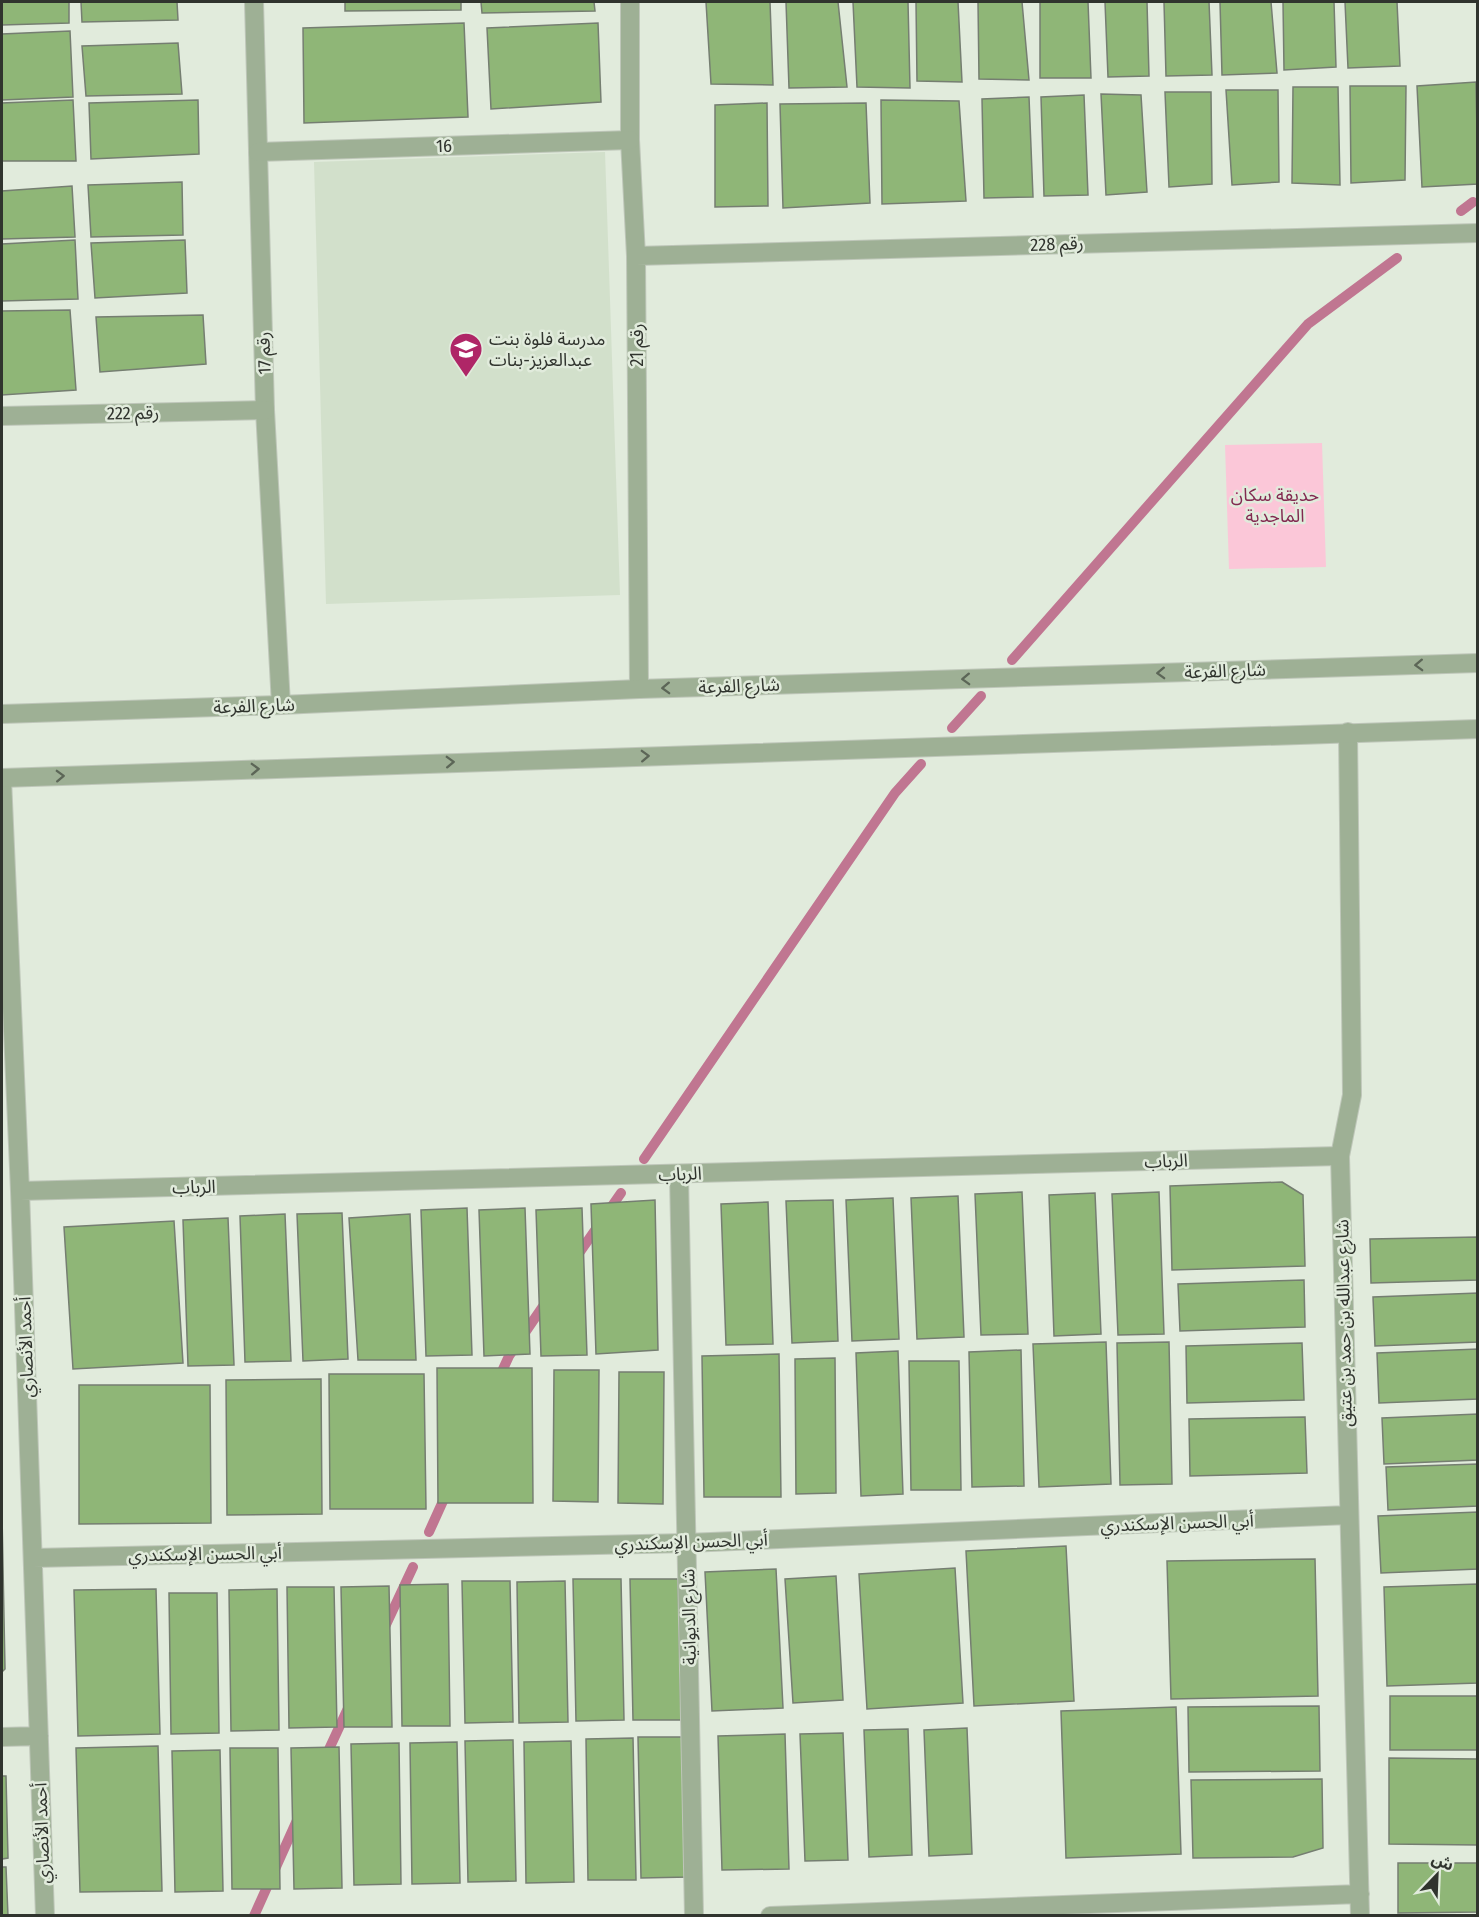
<svg xmlns="http://www.w3.org/2000/svg" width="1479" height="1917" font-family="'Fira Sans Condensed','Noto Sans Arabic',sans-serif">
  <rect width="100%" height="100%" fill="#e1ebdc"/>
  <path fill="#d2e0cb" d="M605 152 620 595 326 604 314 162Z"/>
  <path fill="#fbc7d8" d="M1322 443 1326 567 1229 569 1225 445Z"/>
  <g fill="none" stroke-linecap="round" stroke-linejoin="round">
    <path stroke="#c07691" stroke-width="10" d="M1461 211 1473 202
      M1012 660 1308 324 1397 258
      M952 728 981 696
      M644 1159 895 793 921 764
      M575 1259 621 1193
      M498 1380 509 1356 548 1299
      M429 1532 448 1490
      M384 1629 413 1567
      M324 1760 349 1706
      M254 1916 298 1818"/>
  </g>
  <path fill="#8fb677" stroke="#757e71" stroke-width="1.5" d="M2 2H69V23L2 25Z
    M81 2H177L178 20 82 22Z
    M345 2H461V10L345 11Z
    M481 2H594L595 11 482 13Z
    M706 2H770L773 85 711 84Z
    M786 2H838L847 87 789 88Z
    M853 2H908L910 88 857 87Z
    M916 2H958L962 82 917 81Z
    M978 2H1022L1029 80 979 79Z
    M1040 2H1088L1091 78H1040Z
    M1105 2H1147L1149 76 1108 77Z
    M1164 2H1209L1212 75 1166 76Z
    M1220 2H1271L1277 73 1222 75Z
    M1283 2H1334L1336 67 1284 70Z
    M1345 2H1397L1400 66 1348 68Z
    M464 23 468 117 304 123 303 28Z
    M598 23 601 102 491 109 487 28Z
    M70 31 73 97 2 100V34Z
    M178 43 182 94 86 96 82 46Z
    M1476 82 1478 184 1422 187 1417 86Z
    M1350 86H1406L1405 180 1351 183Z
    M1293 87H1338L1340 185 1292 183Z
    M1226 90H1278L1279 182 1232 185Z
    M1165 92H1211L1212 184 1169 187Z
    M1101 94 1141 95 1147 192 1106 195Z
    M1084 95 1088 195 1044 196 1041 97Z
    M1029 97 1033 197 984 198 982 99Z
    M73 100 76 161H2V103Z
    M198 100 199 154 91 159 89 103Z
    M881 100 959 101 966 201 882 204Z
    M767 103 768 206 715 207V105Z
    M866 103 870 203 783 208 780 104Z
    M182 182 183 235 91 237 88 185Z
    M72 186 75 237 2 239V191Z
    M75 240 78 299 2 301V244Z
    M185 240 187 293 95 298 91 243Z
    M70 310 76 390 2 395V311Z
    M203 315 206 364 100 372 96 317Z
    M1282 1182 1303 1195 1305 1266 1172 1270 1170 1186Z
    M1022 1192 1028 1334 981 1335 975 1194Z
    M1159 1192 1164 1334 1118 1335 1112 1194Z
    M1095 1193 1101 1334 1054 1336 1049 1195Z
    M958 1196 964 1337 917 1339 911 1198Z
    M893 1198 899 1339 852 1341 846 1200Z
    M655 1200 658 1350 596 1354 591 1204Z
    M833 1200 838 1341 792 1343 786 1201Z
    M768 1202 773 1344 726 1345 721 1204Z
    M467 1208 472 1355 426 1356 421 1210Z
    M525 1208 530 1354 484 1356 479 1210Z
    M582 1208 587 1355 541 1356 536 1210Z
    M342 1213 348 1359 303 1361 297 1214Z
    M285 1214 291 1361 245 1362 240 1216Z
    M410 1214 416 1360H358L349 1218Z
    M228 1218 234 1365 188 1366 183 1220Z
    M174 1221 183 1363 73 1369 64 1227Z
    M1478 1237V1280L1371 1283 1370 1239Z
    M1304 1280 1305 1327 1180 1331 1178 1284Z
    M1478 1293V1342L1375 1346 1373 1297Z
    M1106 1342 1111 1484 1039 1487 1033 1344Z
    M1169 1342 1172 1484 1120 1485 1117 1343Z
    M1302 1343 1304 1400 1187 1403 1186 1346Z
    M1478 1349V1399L1379 1403 1377 1353Z
    M1021 1350 1024 1486 972 1487 969 1352Z
    M898 1351 903 1494 861 1496 856 1353Z
    M779 1354 781 1497H704L702 1356Z
    M835 1358 836 1493 796 1494 795 1359Z
    M909 1361H959L961 1490H911Z
    M437 1368H532L533 1503H438Z
    M554 1370H599L598 1502 553 1501Z
    M619 1372H664L663 1504 618 1503Z
    M329 1374H424L426 1509H330Z
    M321 1379 322 1514 227 1515 226 1380Z
    M79 1385H210L211 1523 79 1524Z
    M1478 1414V1460L1384 1464 1382 1418Z
    M1305 1417 1307 1473 1190 1476 1189 1419Z
    M1478 1464V1506L1388 1510 1386 1467Z
    M1478 1512V1569L1381 1573 1378 1516Z
    M2 1515 5 1669 2 1672Z
    M1066 1546 1074 1701 974 1706 966 1551Z
    M1315 1559 1318 1696 1171 1699 1167 1561Z
    M955 1568 963 1703 867 1709 859 1574Z
    M776 1569 783 1708 712 1711 705 1572Z
    M836 1576 843 1700 793 1703 785 1579Z
    M573 1579H621L624 1720 576 1721Z
    M630 1579H678L681 1720H633Z
    M462 1581H510L513 1722 465 1723Z
    M565 1581 568 1722 519 1723 517 1582Z
    M448 1584 450 1726H402L400 1585Z
    M1478 1584V1683L1387 1686 1384 1587Z
    M389 1586 392 1727H344L341 1587Z
    M287 1587H334L337 1727 289 1728Z
    M156 1589 160 1734 78 1736 74 1590Z
    M277 1589 279 1730 231 1731 229 1590Z
    M169 1593H217L219 1733 171 1734Z
    M1390 1696H1478V1750H1390Z
    M1319 1706 1320 1771 1189 1772 1188 1707Z
    M1176 1707 1181 1854 1066 1858 1061 1711Z
    M967 1728 972 1854 929 1856 924 1730Z
    M908 1729 912 1855 869 1857 864 1730Z
    M843 1733 848 1860 805 1861 800 1734Z
    M785 1734 789 1869 722 1870 718 1736Z
    M638 1737H686L689 1877 641 1878Z
    M633 1738 636 1880H588L586 1739Z
    M513 1740 516 1881 468 1882 465 1741Z
    M571 1741 574 1882 526 1883 524 1742Z
    M457 1742 460 1883 412 1884 410 1743Z
    M399 1743 401 1884 354 1885 351 1744Z
    M158 1746 162 1891 80 1892 76 1748Z
    M339 1747 342 1888 294 1889 291 1748Z
    M230 1748H278L280 1889H232Z
    M220 1750 223 1891 175 1892 172 1751Z
    M1389 1758 1478 1759V1845L1389 1844Z
    M2 1776H6L8 1858 2 1859Z
    M1322 1779 1323 1848 1293 1857 1193 1858 1191 1780Z
    M1398 1863H1478V1912L1398 1913Z
    M2 1867H6L8 1916H2Z"/>
  <g fill="none" stroke-linecap="round" stroke-linejoin="round">
    <g stroke="#bec6b9" stroke-width="20">
      <path id="service" d="M254 2 265 410 281 705
        M630 2V140L636 256 639 689
        M636 256 1478 233"/>
    </g>
    <g stroke="#bec6b9" stroke-width="20">
      <path id="minor" d="M258 152 630 140
        M2 416 265 410
        M1348 732 1352 1095 1340 1156 1360 1916
        M2 779 20 1191 45 1916
        M679 1175 694 1916
        M20 1191 1340 1156
        M33 1558 687 1543 1349 1515
        M2 1737 39 1736
        M770 1916 1360 1894"/>
    </g>
    <g stroke="#bec6b9" stroke-width="20">
      <path id="tertiary" d="M2 714 281 705 639 689 1478 663
        M2 778 1478 729"/>
    </g>
    <use href="#service" stroke="#9eb095" stroke-width="18"/>
    <use href="#minor" stroke="#9eb095" stroke-width="18"/>
    <use href="#tertiary" stroke="#9eb095" stroke-width="18"/>
  </g>
  <defs><path id="oneway-chevron" d="M-2-3.5L2.5 0L-2 3.5" fill="none" stroke-width="1.6" stroke-linecap="round" stroke-linejoin="round" transform="scale(1.5)"/></defs>
  <g stroke="#5c6657">
    <use href="#oneway-chevron" transform="translate(1419 665) rotate(178)"/>
    <use href="#oneway-chevron" transform="translate(1161 673) rotate(178)"/>
    <use href="#oneway-chevron" transform="translate(966 679) rotate(178)"/>
    <use href="#oneway-chevron" transform="translate(666 688) rotate(178)"/>
    <use href="#oneway-chevron" transform="translate(645 756) rotate(-2)"/>
    <use href="#oneway-chevron" transform="translate(450 762) rotate(-2)"/>
    <use href="#oneway-chevron" transform="translate(255 769) rotate(-2)"/>
    <use href="#oneway-chevron" transform="translate(60 776) rotate(-2)"/>
  </g>
  <defs>
    <g id="school-pin" transform="scale(1.725)"><path d="M0 17L-7.5 6A9.5 9.5 0 1 1 7.5 6Z" fill="#af2667" stroke="#e1ebdc"/><path d="M0-5L7-2L0 1L-7-2ZM-4 1L0 2.5L4 1V4Q0 6-4 4Z" fill="#fff"/></g>
  </defs>
  <g fill-rule="evenodd">
    <use href="#school-pin" x="466" y="349"/>
  </g>
  <g text-anchor="middle" dominant-baseline="central" stroke-width="5" stroke-linejoin="round" paint-order="stroke">
    <g font-size="18" fill="#30342e" stroke="#e1ebdc">
      <text transform="translate(444 146) rotate(-2)">16</text>
      <text transform="translate(1057 244) rotate(-2)">رقم 228</text>
      <text transform="translate(637 345) rotate(-90)">رقم 21</text>
      <text transform="translate(264 353) rotate(-92)">رقم 17</text>
      <text transform="translate(133 413) rotate(-1)">رقم 222</text>
      <text transform="translate(1225 671) rotate(-2)">شارع الفرعة</text>
      <text transform="translate(739 686) rotate(-2)">شارع الفرعة</text>
      <text transform="translate(254 706) rotate(-2)">شارع الفرعة</text>
      <text transform="translate(1166 1161) rotate(-2)">الرباب</text>
      <text transform="translate(680 1174) rotate(-2)">الرباب</text>
      <text transform="translate(194 1187) rotate(-1)">الرباب</text>
      <text transform="translate(1344 1323) rotate(-91)">شارع عبدالله بن حمد بن عتيق</text>
      <text transform="translate(26 1347) rotate(-92)">أحمد الأنصاري</text>
      <text transform="translate(1177 1523) rotate(-2)">أبي الحسن الإسكندري</text>
      <text transform="translate(691 1542) rotate(-2)">أبي الحسن الإسكندري</text>
      <text transform="translate(205 1554) rotate(-1)">أبي الحسن الإسكندري</text>
      <text transform="translate(689 1617) rotate(-91)">شارع الديوانية</text>
      <text transform="translate(42 1833) rotate(-92)">أحمد الأنصاري</text>
    </g>
    <g font-size="18" fill="#30342e" stroke="#e1ebdc" text-anchor="start">
      <text x="489" y="339">مدرسة فلوة بنت<tspan x="489" dy="21">عبدالعزيز-بنات</tspan></text>
    </g>
    <g font-size="18" fill="#822950" stroke="#e1ebdc">
      <text x="1275" y="495">حديقة سكان<tspan x="1275" dy="21">الماجدية</tspan></text>
    </g>
  </g>
  <rect width="1479" height="1917" fill="none" stroke="#30342e" stroke-width="6"/>
  <g transform="translate(1437 1875) rotate(23)" stroke="#e1ebdc" stroke-width="4.5" paint-order="stroke">
  <path d="M0-4.5L10 22L0 15L-10 22Z" fill="#30342e"/>
  <text y="-9" font-size="16" font-weight="bold" text-anchor="middle" fill="#30342e">ش</text>
  </g>
</svg>
